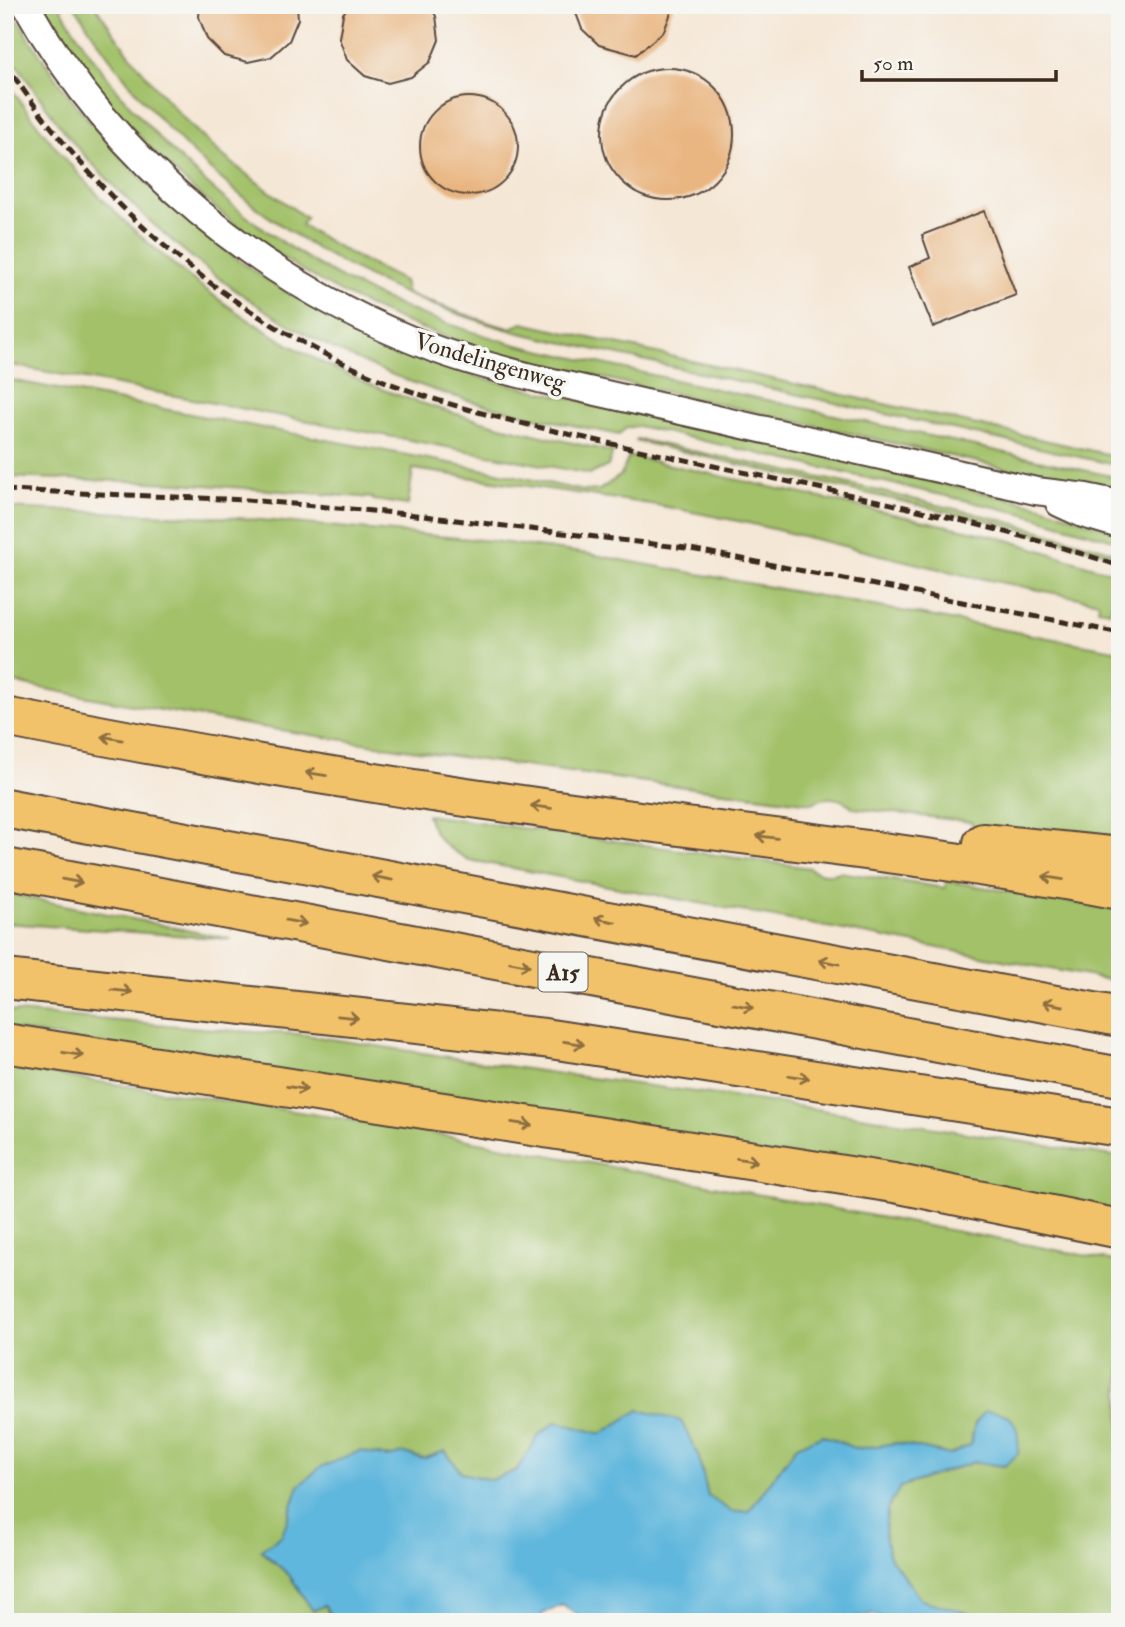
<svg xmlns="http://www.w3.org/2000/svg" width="1125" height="1627" font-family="'IM FELL Double Pica',serif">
  <rect width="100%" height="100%" fill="#f6f6f2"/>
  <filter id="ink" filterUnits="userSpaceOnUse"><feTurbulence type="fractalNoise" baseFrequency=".0143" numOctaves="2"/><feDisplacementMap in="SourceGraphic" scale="14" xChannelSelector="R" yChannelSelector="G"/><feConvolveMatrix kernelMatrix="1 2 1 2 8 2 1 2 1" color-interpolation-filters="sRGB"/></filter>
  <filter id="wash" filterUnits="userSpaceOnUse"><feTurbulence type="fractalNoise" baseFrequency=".00686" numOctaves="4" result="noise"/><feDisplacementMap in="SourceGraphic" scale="28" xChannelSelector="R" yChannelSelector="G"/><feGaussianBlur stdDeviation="1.57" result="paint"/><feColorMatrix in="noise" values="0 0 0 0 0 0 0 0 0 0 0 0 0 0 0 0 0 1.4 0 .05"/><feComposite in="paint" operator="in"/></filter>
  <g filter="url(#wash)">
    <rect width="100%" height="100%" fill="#f5e7d6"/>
    <path fill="#a2c169" stroke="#6e7644" stroke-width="2" d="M5 5H9C116 190 281 320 486 379L1042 506 1120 533V542L1025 514 638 426 626 428 619 435C550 420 480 407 414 383 306 344 216 285 134 206 113 185 91 164 72 141 50 114 31 84 10 55L5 46Z
      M42 5H59C133 133 260 247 396 304 435 321 476 333 517 345L1120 478V494L514 358C473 347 433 334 393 317 248 255 122 142 42 5Z
      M74 5H95C130 58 172 111 220 153 247 176 278 197 306 218L301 225 358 258 404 281 407 294 493 324 510 328 523 323 1120 457V466L520 333C327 282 180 175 74 5Z
      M5 79C93 212 234 332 384 390 458 418 536 435 613 452L608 466 590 474 5 364Z
      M5 379 497 472 584 491 599 490 621 475 629 456 998 537 1120 575V606L1112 604 1110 611 1098 609 1099 602 964 575 748 523 657 505 413 469 408 505 373 500V498L178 483 5 477Z
      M637 439 840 482 1002 520 1118 553 1120 557 1001 524 636 441Z
      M5 508 239 518 492 541 589 554 1120 651V847L972 830V822L853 808C842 797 826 795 813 803 542 770 272 734 5 681Z
      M427 815 810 868C816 874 831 876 839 872L945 888 946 881 1120 910V982L469 860C446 847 435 841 427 815Z
      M5 893 231 939 5 923Z
      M5 1011 236 1031 299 1034 546 1072 784 1104 1120 1157V1217L5 1028Z
      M5 1065 68 1077 404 1128 1120 1262V1622H1000L921 1600 888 1555 885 1532 887 1510 899 1487 974 1462 1004 1466 975 1424 970 1445 950 1455 897 1443 856 1449 823 1435 797 1446 749 1511 732 1512 708 1496 698 1455 639 1410 601 1434 556 1422 540 1434 516 1471 491 1480 462 1473 445 1451 423 1459 405 1453 387 1457 360 1451 299 1486 282 1536 261 1550 289 1575 313 1610 325 1605 333 1622H5Z"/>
    <path fill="#60b7dd" stroke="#4e707e" stroke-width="2" d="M639 1410 681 1421 698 1455 708 1496 732 1512 749 1511 797 1446 823 1435 856 1449 897 1443 950 1455 970 1445 975 1424 985 1411C1015 1410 1020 1427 1018 1454L1004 1466 974 1462 900 1487 887 1510 885 1532 888 1554 921 1600 1000 1622H892L872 1614 851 1619 849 1622H582V1618L562 1605 542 1614 541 1622H333L325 1605 313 1611 289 1575 261 1550 282 1535 299 1486 319 1468 360 1451 387 1457 405 1453 423 1459 445 1451 462 1473 491 1480 516 1471 540 1434 556 1422 601 1434Z"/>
    <g id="blocks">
      <path fill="#e9b580" d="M200 5H297L298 19 289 41 271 57 248 62 224 56 207 39 199 17Z
        M349 5H429L436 16 439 40 430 62 411 77 388 83 365 76 347 60 339 38 343 14Z
        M573 5H674L664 31 636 55 599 45 582 29Z
        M602 134a66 66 0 1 1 132 0a66 66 0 1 1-132 0Z
        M420 146a49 49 0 1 1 98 0a49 49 0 1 1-98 0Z
        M984 211 1016 295 933 327 909 267 930 258 922 235Z"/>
    </g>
  </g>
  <g filter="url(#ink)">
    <use href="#blocks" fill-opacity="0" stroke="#57463a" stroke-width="2"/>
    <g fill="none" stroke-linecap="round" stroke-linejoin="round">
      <g stroke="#57463a" stroke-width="30">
        <path id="street" d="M26 5C114 163 263 284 432 348 467 361 503 370 539 379L1036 491 1086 497 1120 504
          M1059 503 1083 514 1120 525"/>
      </g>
      <g stroke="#57463a" stroke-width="42">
        <path id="highway" d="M5 717C198 755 392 788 587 814 764 838 943 856 1120 890
          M5 808 1120 1017
          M983 843 1120 857
          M5 868 1120 1077
          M5 979 544 1038 1120 1127
          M5 1043 894 1183 1120 1229"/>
      </g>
      <use href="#street" stroke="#fff" stroke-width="26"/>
      <use href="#highway" stroke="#f2c26a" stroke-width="38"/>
      <path stroke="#3b2a1e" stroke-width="5" stroke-dasharray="10 5" stroke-linecap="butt" d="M5 63C98 205 230 320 389 383 463 412 542 428 621 446 787 483 958 512 1120 566
        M5 490 247 500 407 514 686 548 1120 633"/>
    </g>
    <defs><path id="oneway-shaft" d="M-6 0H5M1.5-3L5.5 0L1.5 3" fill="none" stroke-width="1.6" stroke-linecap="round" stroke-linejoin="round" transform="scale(1.75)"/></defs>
    <g stroke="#8d6e40">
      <use href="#oneway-shaft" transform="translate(112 738) rotate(-169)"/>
      <use href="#oneway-shaft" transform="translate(316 774) rotate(-171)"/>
      <use href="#oneway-shaft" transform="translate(541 807) rotate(-172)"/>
      <use href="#oneway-shaft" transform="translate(767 837) rotate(-173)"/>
      <use href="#oneway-shaft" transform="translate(382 878) rotate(-169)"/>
      <use href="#oneway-shaft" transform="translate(1053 878) rotate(-171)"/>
      <use href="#oneway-shaft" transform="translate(72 881) rotate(10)"/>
      <use href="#oneway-shaft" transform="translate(605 920) rotate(-169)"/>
      <use href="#oneway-shaft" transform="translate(296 922) rotate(10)"/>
      <use href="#oneway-shaft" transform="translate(829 962) rotate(-169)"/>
      <use href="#oneway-shaft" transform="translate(520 964) rotate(11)"/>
      <use href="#oneway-shaft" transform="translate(122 991) rotate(6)"/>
      <use href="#oneway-shaft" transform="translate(1053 1004) rotate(-169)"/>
      <use href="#oneway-shaft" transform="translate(743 1006) rotate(11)"/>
      <use href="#oneway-shaft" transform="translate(348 1017) rotate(6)"/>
      <use href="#oneway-shaft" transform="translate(574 1043) rotate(9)"/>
      <use href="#oneway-shaft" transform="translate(73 1054) rotate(9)"/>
      <use href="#oneway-shaft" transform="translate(799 1077) rotate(9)"/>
      <use href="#oneway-shaft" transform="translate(297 1088) rotate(9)"/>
      <use href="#oneway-shaft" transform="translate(522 1124) rotate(9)"/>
      <use href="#oneway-shaft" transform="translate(747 1160) rotate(9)"/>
    </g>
  </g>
  <g text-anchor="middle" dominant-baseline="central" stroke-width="7" stroke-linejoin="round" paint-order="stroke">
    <rect fill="#f6f6f2" stroke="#73675e" stroke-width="2" x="538.5" y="952.5" width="49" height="39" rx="5"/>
    <g font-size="23" font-weight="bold" fill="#3b2a1e">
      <text x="563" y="972">A15</text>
    </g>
    <g font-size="24" fill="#3b2a1e" stroke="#f6f6f2">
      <text transform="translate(490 362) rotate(16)">Vondelingenweg</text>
    </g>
  </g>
  <rect width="1125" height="1627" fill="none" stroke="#f6f6f2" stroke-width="28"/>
  <path d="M862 70v10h194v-10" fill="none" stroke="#3b2a1e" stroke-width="3.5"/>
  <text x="873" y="70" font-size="21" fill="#3b2a1e" stroke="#f6f6f2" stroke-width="5" paint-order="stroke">50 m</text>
</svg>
